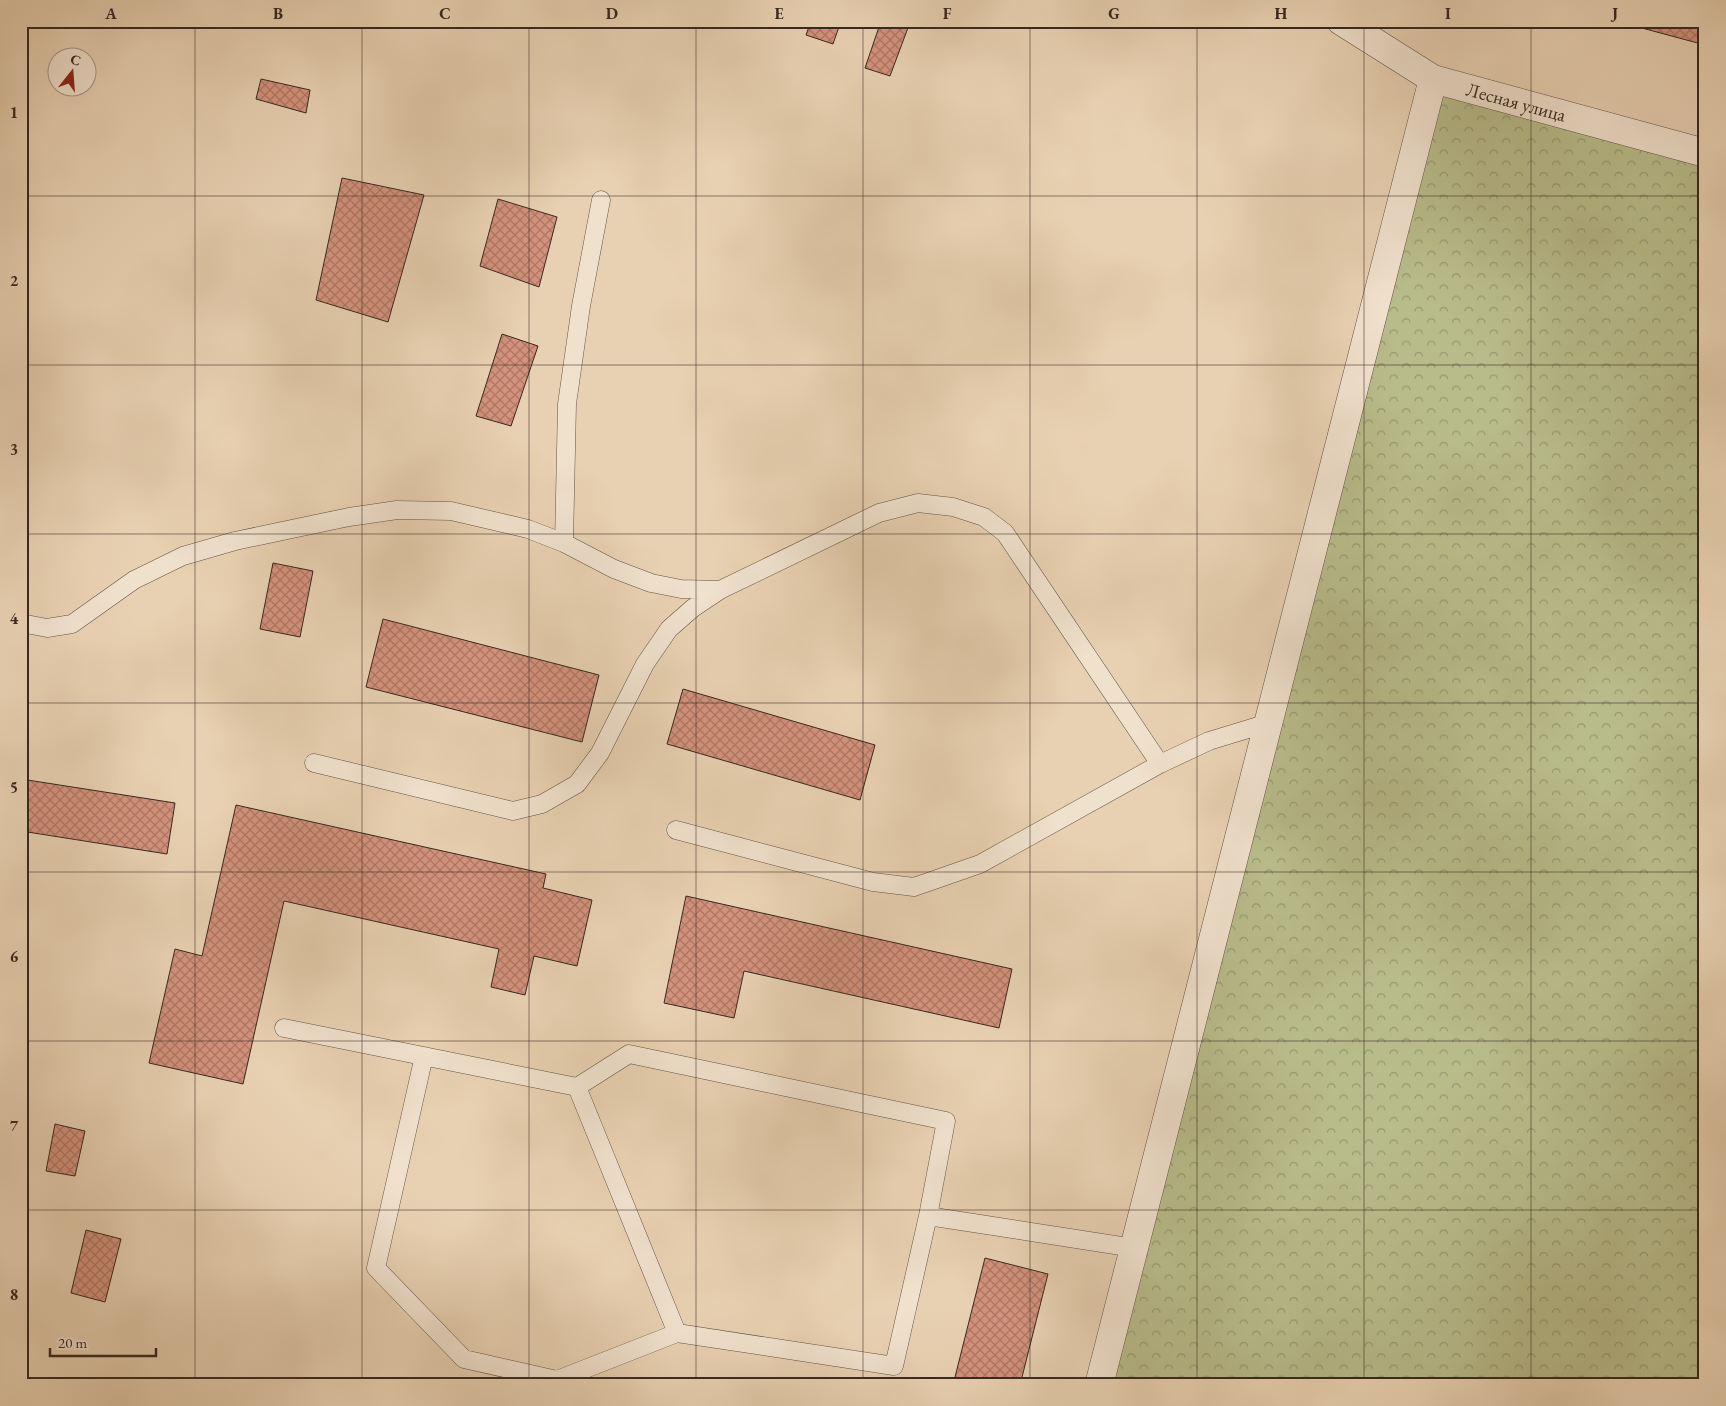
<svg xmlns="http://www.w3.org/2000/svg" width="1726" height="1406" font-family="'EB Garamond',serif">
  <defs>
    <pattern id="forest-crowns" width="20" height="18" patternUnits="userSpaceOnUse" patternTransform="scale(1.25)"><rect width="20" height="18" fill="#b8bb8a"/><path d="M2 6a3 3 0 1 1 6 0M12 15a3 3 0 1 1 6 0" fill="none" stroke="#969870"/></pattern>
    <pattern id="building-cross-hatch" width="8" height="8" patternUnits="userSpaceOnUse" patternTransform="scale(1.25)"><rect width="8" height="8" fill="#d4927c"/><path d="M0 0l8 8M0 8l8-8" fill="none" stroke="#ad7765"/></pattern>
  </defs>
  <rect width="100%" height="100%" fill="#e8d1b2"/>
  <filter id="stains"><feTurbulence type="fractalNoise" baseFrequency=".004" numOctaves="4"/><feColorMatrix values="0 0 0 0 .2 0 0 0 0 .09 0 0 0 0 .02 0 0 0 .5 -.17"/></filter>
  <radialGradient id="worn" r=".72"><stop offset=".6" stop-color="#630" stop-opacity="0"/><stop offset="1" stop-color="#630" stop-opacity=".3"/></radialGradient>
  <path fill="url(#forest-crowns)" stroke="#787255" d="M1433 79 1705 153V1385H1108Z"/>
  <path fill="url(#building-cross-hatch)" stroke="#372820" d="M811 21H841L833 44 806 35Z
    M881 21H897L909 25 890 76 865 68Z
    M1616 21H1705V45Z
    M261 79 310 90 306 113 256 99Z
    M342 178 424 195 388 322 316 300Z
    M498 199 557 217 539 287 480 266Z
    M502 334 538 346 511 426 476 416Z
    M273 563 313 571 300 637 260 629Z
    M383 619 599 675 582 742 366 687Z
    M683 689 875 745 860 800 667 744Z
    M21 779 175 803 167 854 21 831Z
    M236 805 546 874 543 888 592 900 577 966 534 956 525 995 491 987 499 949 284 901 243 1084 149 1063 175 949 202 956Z
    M686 896 1012 969 999 1028 744 971 734 1018 664 1003Z
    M55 1124 85 1131 75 1176 46 1171Z
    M86 1230 121 1239 105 1302 71 1293Z
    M985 1258 1048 1274 1020 1385H953Z"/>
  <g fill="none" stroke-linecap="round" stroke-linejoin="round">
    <g stroke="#635244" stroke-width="19">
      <path id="service" d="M564 543 567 404 581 306 601 200
        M21 623 47 628 72 624 134 580 183 556 235 541 349 517 397 510 451 511 528 529 564 543 614 569 651 583 681 589 720 590
        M314 763 513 811 542 804 577 784 600 753 645 664 669 629 693 608 720 590 879 513 918 503 953 507 984 517 1005 533 1160 764
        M676 830 873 882 914 887 980 864 1160 764 1209 741 1268 723
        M284 1028 577 1087 629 1054 946 1121 928 1216 1134 1248
        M424 1056 376 1268 464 1359 557 1380 677 1333 894 1366 928 1216
        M577 1087 677 1333"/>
    </g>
    <g stroke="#635244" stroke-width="29">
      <path id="minor" d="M1099 1385 1433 79"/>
    </g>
    <g stroke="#635244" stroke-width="29">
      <g id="tertiary">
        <path id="s1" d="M1341 21 1433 79 1705 153"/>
      </g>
    </g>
    <use href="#service" stroke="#f0e1cd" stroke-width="18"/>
    <use href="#minor" stroke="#f0e1cd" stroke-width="28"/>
    <use href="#tertiary" stroke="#f0e1cd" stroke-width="28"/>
  </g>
  <path fill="none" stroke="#372820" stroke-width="1" stroke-opacity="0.55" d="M195 21V1385M362 21V1385M529 21V1385M696 21V1385M863 21V1385M1030 21V1385M1197 21V1385M1364 21V1385M1531 21V1385M21 196H1705M21 365H1705M21 534H1705M21 703H1705M21 872H1705M21 1041H1705M21 1210H1705"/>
  <g text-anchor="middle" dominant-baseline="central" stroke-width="4" stroke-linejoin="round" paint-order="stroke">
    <g font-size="19" fill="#372820" stroke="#f0e1cd">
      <text stroke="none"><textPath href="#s1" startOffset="195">Лесная улица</textPath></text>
    </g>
  </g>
  <rect width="1726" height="1406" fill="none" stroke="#e8d1b2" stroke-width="55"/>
  <g transform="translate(72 72) rotate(17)"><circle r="24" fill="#f0e1cd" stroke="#a69788"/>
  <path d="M0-4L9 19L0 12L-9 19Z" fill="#8f2418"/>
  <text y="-8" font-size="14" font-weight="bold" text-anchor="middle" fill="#372820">С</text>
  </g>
  <path d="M50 1348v8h106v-8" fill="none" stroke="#372820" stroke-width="2.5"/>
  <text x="58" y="1348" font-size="15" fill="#372820" stroke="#f0e1cd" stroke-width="4" paint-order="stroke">20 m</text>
  <rect x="28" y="28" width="1670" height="1350" fill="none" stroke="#372820" stroke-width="2"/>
  <g font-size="16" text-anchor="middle" font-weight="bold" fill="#372820">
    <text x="111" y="19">A</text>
    <text x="278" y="19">B</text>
    <text x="445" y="19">C</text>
    <text x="612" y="19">D</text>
    <text x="779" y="19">E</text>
    <text x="947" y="19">F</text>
    <text x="1114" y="19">G</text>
    <text x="1281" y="19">H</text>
    <text x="1448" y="19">I</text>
    <text x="1615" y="19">J</text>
    <text x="14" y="118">1</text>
    <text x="14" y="286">2</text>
    <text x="14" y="455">3</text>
    <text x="14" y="624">4</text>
    <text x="14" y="793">5</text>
    <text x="14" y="962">6</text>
    <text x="14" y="1131">7</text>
    <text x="14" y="1300">8</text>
  </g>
  <rect width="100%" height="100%" filter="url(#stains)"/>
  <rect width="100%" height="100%" fill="url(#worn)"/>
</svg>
